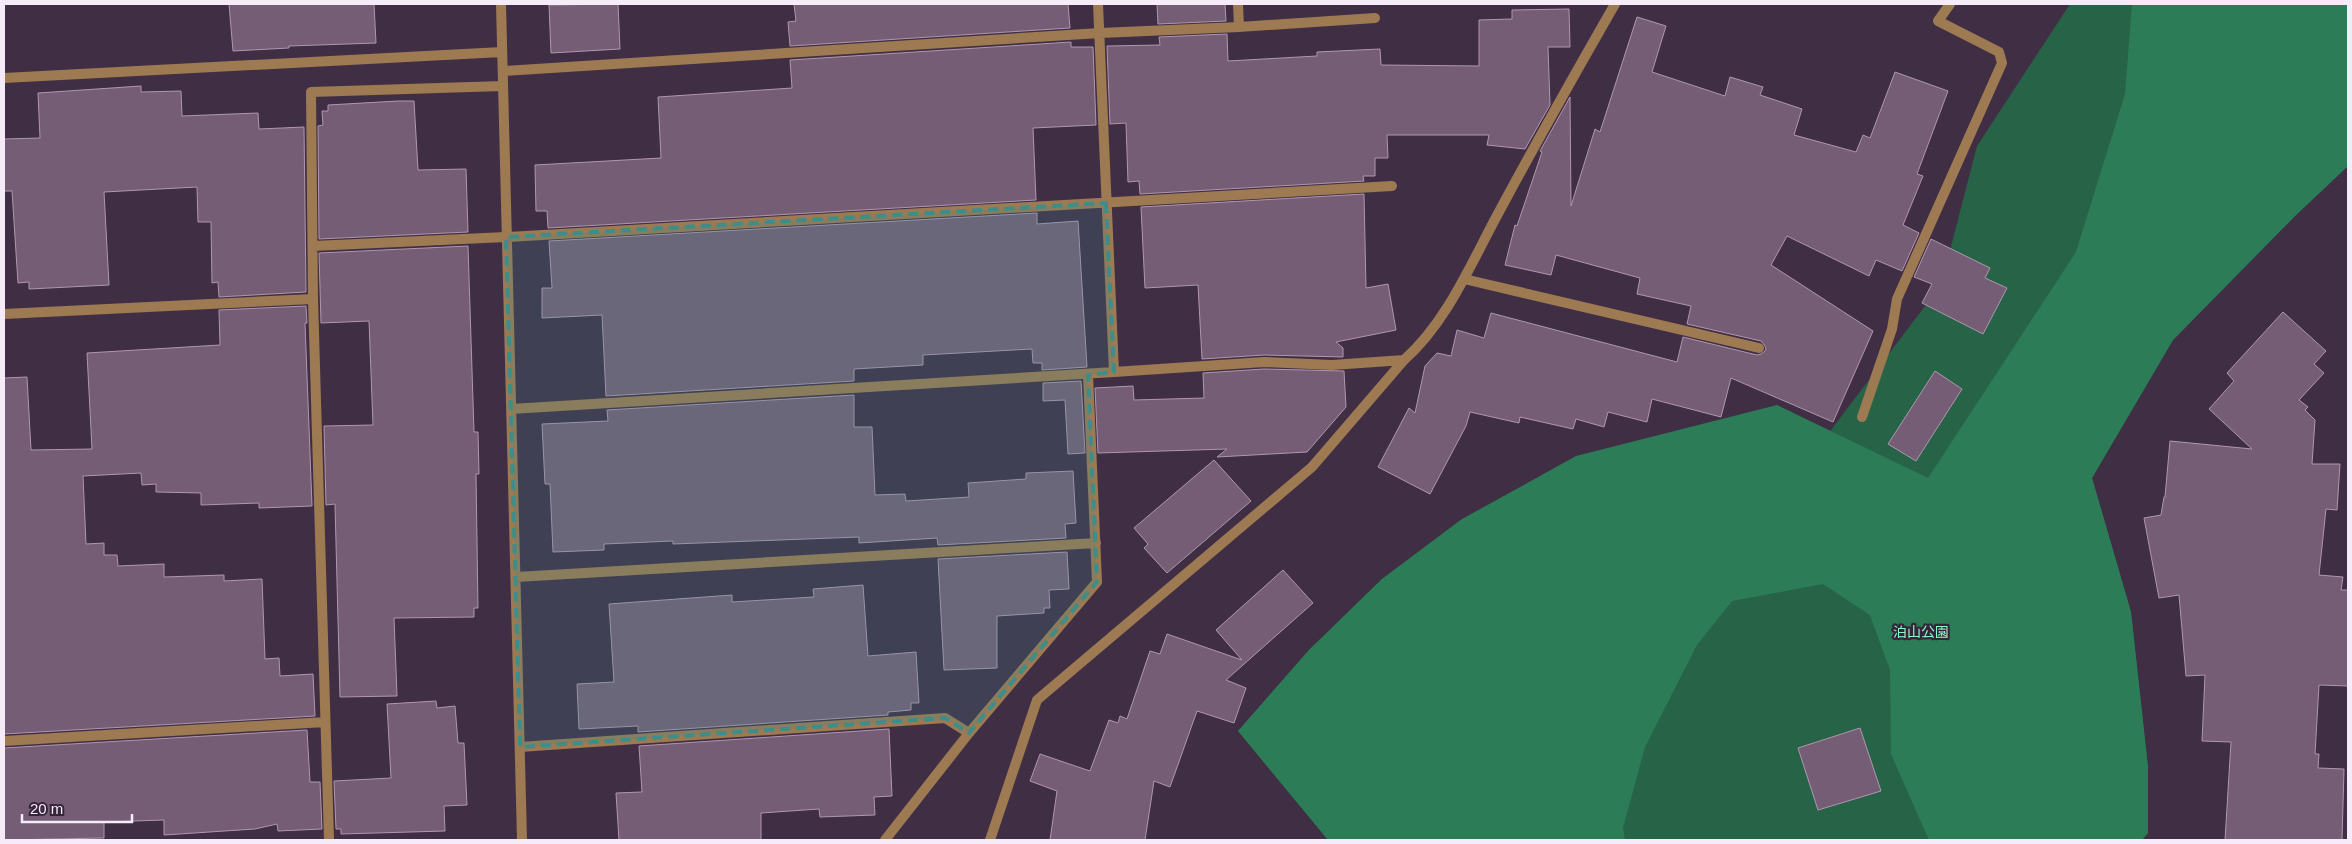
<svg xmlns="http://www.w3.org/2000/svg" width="2352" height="844" font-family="Arial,'Noto Sans JP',sans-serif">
  <rect width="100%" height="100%" fill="#402e45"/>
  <path fill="#276347" d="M2070 4H2348V166L2295 216 2173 340 2092 478 2131 612 2148 767V833L2142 840H1328L1238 731 1309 650 1382 579 1462 519 1812 455 1941 285 1977 146Z"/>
  <path fill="#2c7c58" d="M2132 4H2348V166L2295 216 2173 340 2092 478 2131 612 2148 767V833L2142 840H1929L1891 754 1890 670 1870 615 1823 584 1732 601 1697 645 1645 747 1623 828 1625 840H1328L1238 731 1309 650 1382 579 1462 519 1576 456 1777 405 1928 478 2076 252 2125 94Z"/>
  <path fill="#755e75" stroke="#af97af" d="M229 4H374L376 43 289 46V48L233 51Z
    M618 4 620 49 551 53 549 5Z
    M794 4H1068L1070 28 790 46 788 22 796 21Z
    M1157 4H1225L1226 21 1158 24Z
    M1569 9 1570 47H1548L1550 105 1525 149 1487 145 1489 135H1387L1388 158H1375V176H1363L1364 181 1140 194 1139 181 1128 182 1126 123 1110 124 1107 46 1160 45 1159 37 1227 34 1228 61 1317 56V52L1380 49 1381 65 1479 66V20L1512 19V10Z
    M1637 17 1666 26 1652 72 1725 96 1730 77 1763 87 1760 95 1802 109 1794 135 1856 152 1863 135 1870 138 1895 72 1948 91 1917 174 1923 176 1903 225 1919 233 1902 271 1876 260 1869 276 1787 236 1771 265 1873 331 1833 422 1731 378 1721 417 1652 399 1647 422 1608 412 1604 427 1576 419 1573 429 1520 417 1519 423 1470 412 1466 426 1430 494 1378 467 1409 408 1415 413 1425 366 1437 353 1451 356 1457 330 1484 338 1491 313 1677 362 1683 337 1757 355 1761 354 1766 350 1765 346 1761 341 1687 324 1691 306 1637 294 1640 278 1556 255 1551 275 1505 265 1515 225 1517 226 1542 152 1540 151 1570 97 1571 206 1595 129 1600 132Z
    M1071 42V47H1093L1096 125 1033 128 1036 200 548 228 547 211H536L535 165 661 158 658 97 792 88 790 60Z
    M141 86V92L181 91 182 116 258 113 259 129 304 127 306 292 219 297 218 282 212 283 211 222H198L197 187 104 192 109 285 29 289V282L18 283 12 191H4V139L40 138 38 93Z
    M398 101H414L418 170 466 169 468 232 319 239 318 126 323 125 322 111H328V105Z
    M1364 194 1366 288 1388 284 1396 330 1336 342 1343 348V357L1264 355 1202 359 1198 285 1145 288 1141 207Z
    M1037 213V224L1078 221 1087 367 1042 370V363H1033L1032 349 923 355V365L854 369V381L606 396 602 315 542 318V288H552L549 241Z
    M1931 239 1990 268 1985 278 2007 288 1983 334 1922 303 1932 284 1914 277Z
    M468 246 474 432H478L479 474H476L478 608H474V617L394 618 397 696 340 697 335 504 326 505 324 426 373 425 369 321 321 323 319 253Z
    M306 306 307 323H305L312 506 259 508V503L201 505V493L156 492V484L142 485 141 473 83 476 86 544 104 543V555H117L118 566 164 564V577L224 575V581L262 579 265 659 279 658 280 676 313 674 315 716 4 734V378L27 377 31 450 92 449 87 353 220 345 219 310Z
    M2283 312 2326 351 2314 364 2324 373 2299 400 2308 407 2305 410 2315 420 2312 464H2340L2337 510 2326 509 2319 575 2343 577 2341 590H2348V686L2319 685 2315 754H2319L2318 768 2344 769 2342 840H2225L2231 742 2202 741 2205 675 2186 676 2179 595 2159 598 2144 518 2161 515 2164 497H2165L2170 441 2252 449 2209 409 2234 381 2227 373Z
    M1264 369 1344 371 1346 407 1307 452 1217 457 1227 449 1098 453 1095 388 1133 386 1134 400 1204 398 1203 373Z
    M1935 371 1962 389 1916 461 1888 444Z
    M1081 381 1085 453 1068 454 1065 400 1043 401V383Z
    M854 395V427H872L875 495 905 494 906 501 969 497 968 483 1026 479V473L1073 471 1076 523 1065 524 1066 538 938 545 937 538 859 543V537L673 544V541L604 544V550L553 552 550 484H545L542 424 608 421 607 410Z
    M1214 460 1251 501 1167 573 1144 548 1148 544 1134 528Z
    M1067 552 1069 589 1049 590 1050 608H1044V613L997 616V668L944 670 938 559Z
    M1283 570 1313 603 1226 680 1246 688 1234 723 1197 711 1170 787 1154 781 1145 840H1050L1057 791 1030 781 1040 754 1090 771 1109 720 1118 723 1120 716 1127 719 1150 651 1160 654 1167 634 1242 660 1216 630Z
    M863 585 868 656 916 652 919 703H911V710L888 712V715L638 732V726L579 729 577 684 614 682 609 604 732 595V602L814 597 813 589Z
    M436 701 437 708 455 706 458 743H464L467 805 444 806 445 831 341 834V829H336L334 781 391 778 387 704Z
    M1860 728 1881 791 1818 810 1798 748Z
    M889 729 892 796 874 797 875 815 820 817 819 809 761 813V840H619L616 793 642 792 639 746Z
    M307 730 310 782H320L322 829 278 831 277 824 255 829 164 835V820L104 822V838L4 840V748Z"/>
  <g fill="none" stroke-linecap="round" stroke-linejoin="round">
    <path stroke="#9d7a52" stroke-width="10" d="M501 4 522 840
      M1238 4 1239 27
      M503 71 1100 33 1239 27 1375 18
      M4 78 502 52
      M313 246 506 237 1392 186
      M1464 279 1759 348
      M4 314 313 299
      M1114 372 1264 362 1332 365 1404 360
      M511 409 1114 372 1098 4
      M1862 417 1892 329 1897 299 2002 63 1999 52 1938 21 1950 4
      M516 577 1096 543
      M4 741 325 722
      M520 747 945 718 969 733
      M329 840 313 299 311 92 503 86
      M885 840 969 733 1097 582 1088 375
      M990 840 1037 700 1312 467 1404 360C1448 321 1472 261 1500 210 1537 141 1576 72 1615 4"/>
  </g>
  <path fill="#3d8d8a" fill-opacity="0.2" stroke="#3d8d8a" stroke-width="4" stroke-dasharray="10 6" stroke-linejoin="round" d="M1106 203 1114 372 1088 375 1097 582 969 733 945 718 520 747 506 237Z"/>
  <g text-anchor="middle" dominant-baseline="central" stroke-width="4.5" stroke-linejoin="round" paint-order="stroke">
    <g font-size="14" fill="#8dfac4" stroke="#36243a">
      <text x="1921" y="632">泊山公園</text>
    </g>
  </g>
  <rect width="2352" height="844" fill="none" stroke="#f6ebf9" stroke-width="10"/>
  <path d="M22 814v8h110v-8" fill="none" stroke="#f6ebf9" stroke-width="2.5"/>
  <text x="30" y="814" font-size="15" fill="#f6ebf9" stroke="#36243a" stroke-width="4" paint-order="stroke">20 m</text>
</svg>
